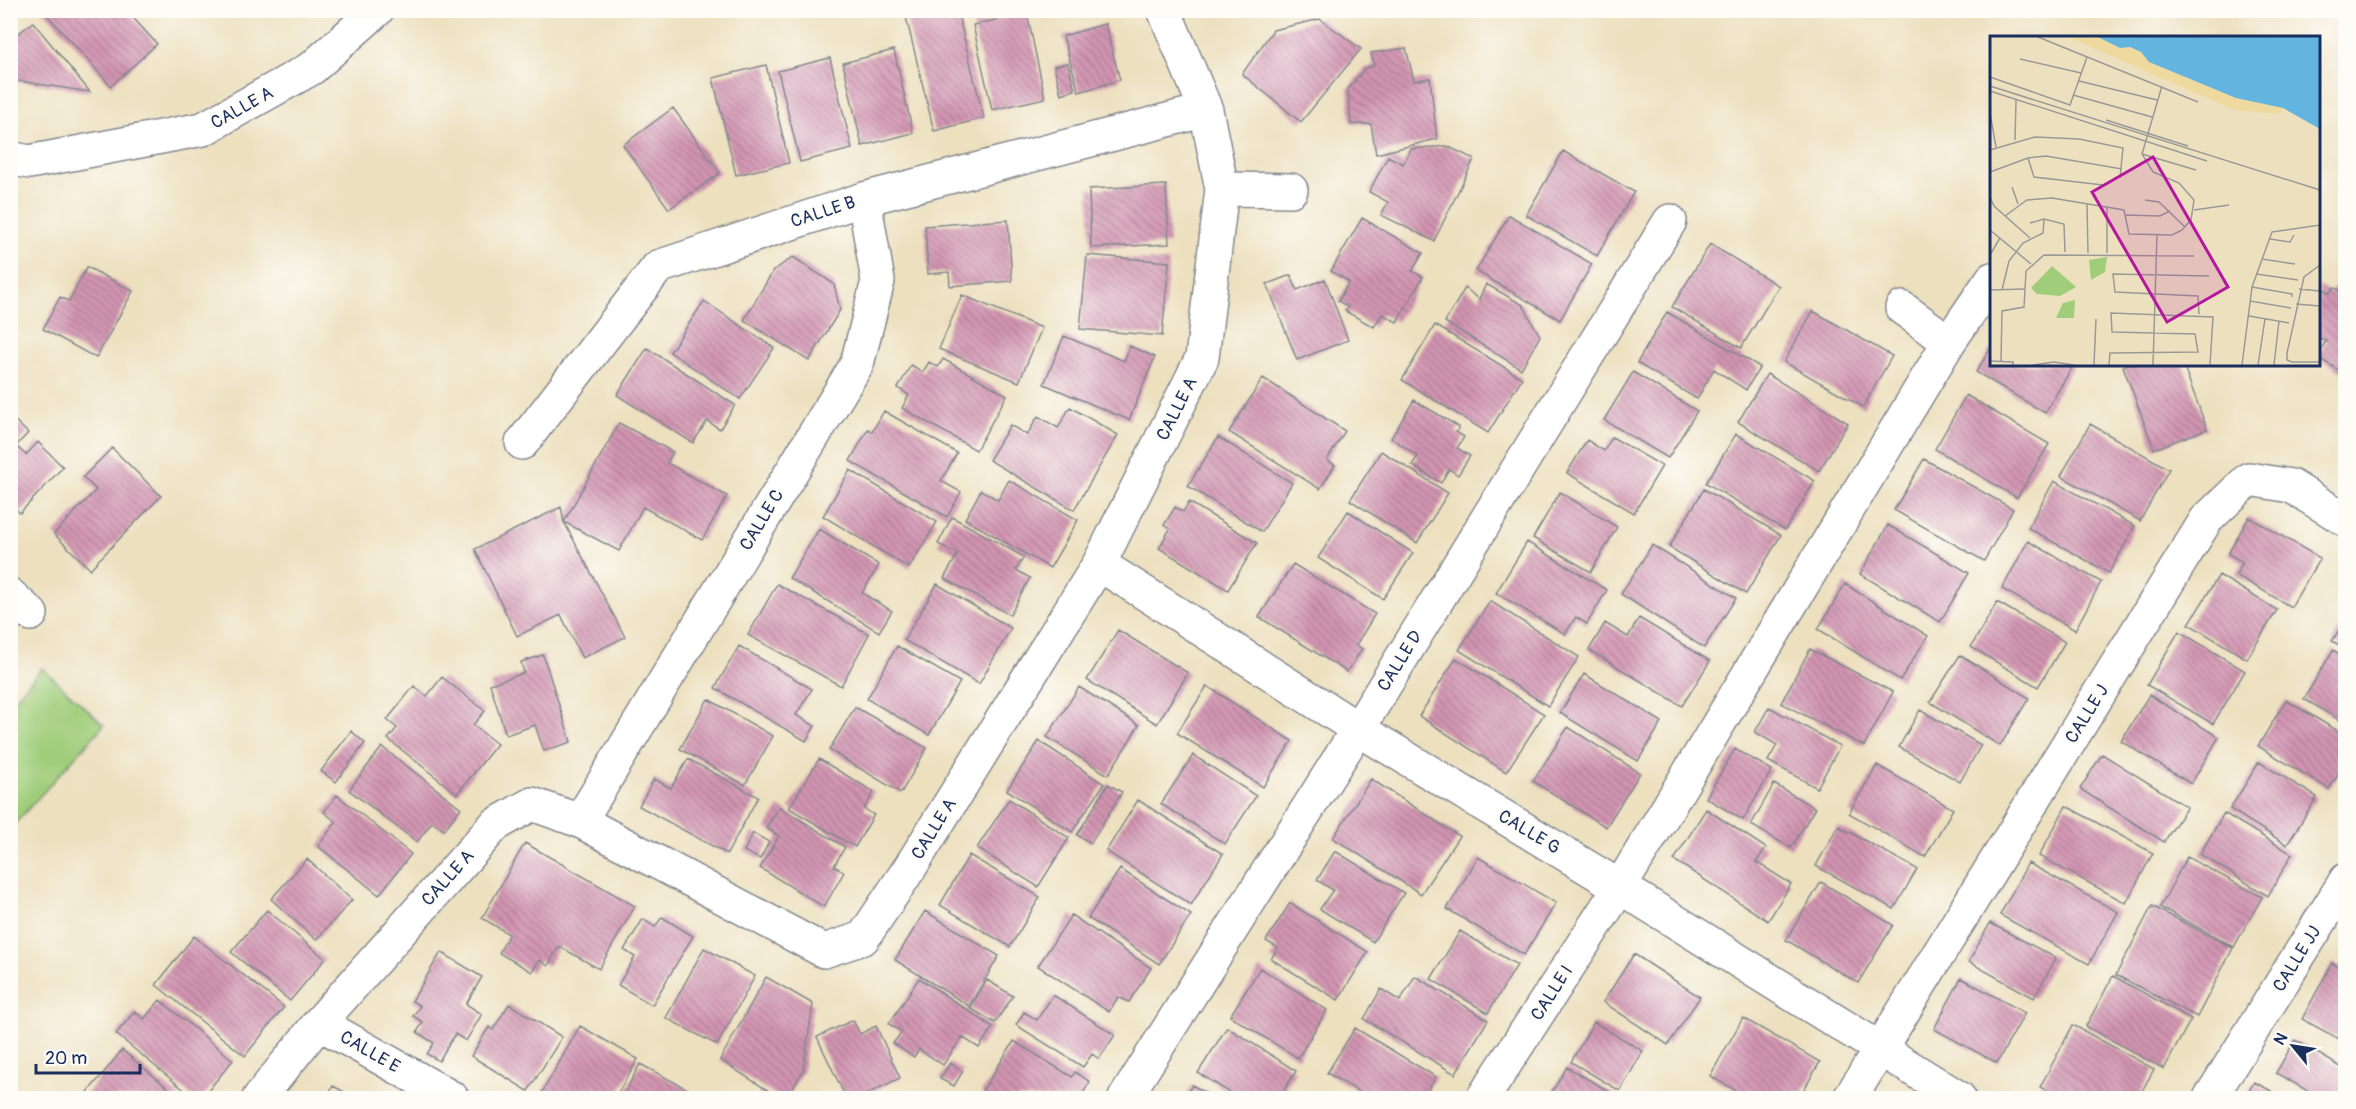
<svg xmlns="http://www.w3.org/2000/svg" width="2356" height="1109" font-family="Pangolin,sans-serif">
  <defs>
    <pattern id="building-back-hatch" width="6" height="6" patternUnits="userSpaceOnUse" patternTransform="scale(1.5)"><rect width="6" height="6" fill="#d294b1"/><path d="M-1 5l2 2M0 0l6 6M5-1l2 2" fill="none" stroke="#aa7993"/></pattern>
  </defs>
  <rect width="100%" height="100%" fill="#fdfcf7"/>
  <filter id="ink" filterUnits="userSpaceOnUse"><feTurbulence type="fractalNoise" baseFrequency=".0167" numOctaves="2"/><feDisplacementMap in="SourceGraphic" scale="12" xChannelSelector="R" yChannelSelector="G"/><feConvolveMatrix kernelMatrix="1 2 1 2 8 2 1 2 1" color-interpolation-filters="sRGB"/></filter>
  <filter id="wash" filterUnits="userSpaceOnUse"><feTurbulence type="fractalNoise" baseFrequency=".008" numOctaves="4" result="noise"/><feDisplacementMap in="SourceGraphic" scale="24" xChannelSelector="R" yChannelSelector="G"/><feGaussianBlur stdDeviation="1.35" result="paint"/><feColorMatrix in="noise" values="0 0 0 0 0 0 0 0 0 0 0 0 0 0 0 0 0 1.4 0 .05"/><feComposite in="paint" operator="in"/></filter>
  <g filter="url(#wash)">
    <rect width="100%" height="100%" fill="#ede0bf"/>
    <path fill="#a0cd7a" stroke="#5e7e6c" stroke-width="1.5" d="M42 668 104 725 11 828V703Z"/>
    <g id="blocks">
      <path fill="url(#building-back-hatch)" d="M43 10H126L157 44 111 86Z
        M914 10H957L984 118 934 131 905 13Z
        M1027 13 1045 98 992 110 973 25Z
        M1320 19 1361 49 1301 122 1242 74 1273 30Z
        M33 22 90 92 12 80 10 84V40Z
        M1105 24 1120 80 1079 92 1063 36Z
        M1406 48 1414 81 1430 78 1437 139 1376 154 1371 124H1351L1348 89 1365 68 1374 66 1371 53Z
        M894 50 913 133 862 146 843 63Z
        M830 58 852 149 800 162 778 71Z
        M1068 63 1075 90 1061 94 1054 66Z
        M766 65 789 163 736 175 713 78Z
        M673 108 720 173 669 209 623 145Z
        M1447 146 1474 159 1434 241 1381 215 1388 202 1369 192 1388 156 1403 164 1411 149Z
        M1563 151 1634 192 1597 256 1526 215Z
        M1166 185 1169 244 1091 248 1089 189Z
        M1509 215 1592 264 1560 320 1476 271Z
        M1362 218 1423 253 1412 271 1423 277 1397 322 1382 314 1374 327 1345 311 1348 307 1338 301 1349 282 1331 271Z
        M1008 220 1012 281 950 286 949 272 928 274 925 226Z
        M1710 244 1779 286 1741 348 1672 307Z
        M1087 255 1169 262 1162 336 1080 329Z
        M793 257 834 284 840 310 809 361 744 320 773 271Z
        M87 267 133 291 96 358 43 329 60 297 69 301Z
        M1291 275 1297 290 1325 279 1348 340 1297 360 1267 284Z
        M1486 284 1523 305 1540 336 1521 369 1445 322 1465 288 1479 299Z
        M2318 286 2330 293 2334 287 2346 294V374L2318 358V354L2326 341 2318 337Z
        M962 295 1042 328 1019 382 939 349Z
        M704 301 774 348 740 399 670 352Z
        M1813 311 1892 356 1863 407 1784 362Z
        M1667 312 1760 367 1746 390 1714 369 1697 399 1637 363Z
        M1435 325 1522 378 1488 433 1402 380Z
        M1064 336 1124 361 1130 346 1155 357 1129 420 1044 384Z
        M1992 346V364H2074L2045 413 1976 372Z
        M647 348 735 405 720 429 707 421 693 443 617 395Z
        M943 359 1007 395 976 450 902 408 909 395 898 388 911 365 923 372 929 362 938 367Z
        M2127 364H2183L2207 429 2154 449 2123 366Z
        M1633 372 1697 411 1668 458 1604 420Z
        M1767 374 1848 423 1819 471 1738 422Z
        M1263 378 1345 431 1327 460 1335 465 1320 489 1229 432Z
        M1966 395 2049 444 2017 498 1935 449Z
        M1414 400 1459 427 1456 432 1464 437 1457 448 1470 456 1458 475 1449 469 1441 483 1412 465 1418 456 1391 438Z
        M1070 407 1118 435 1074 510 989 460 1010 425 1027 435 1038 416 1058 428Z
        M884 411 957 453 941 481 961 492 947 517 850 461 868 429 872 432Z
        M10 416 28 433 16 446 26 455 38 442 63 467 20 513 10 504Z
        M619 423 673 452 667 463 727 496 702 540 643 507 619 551 564 522Z
        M2090 424 2169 469 2140 521 2061 476Z
        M1736 434 1815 481 1785 530 1706 483Z
        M1218 437 1292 483 1262 532 1188 486Z
        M1612 437 1662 466 1634 513 1567 473 1587 440 1604 451Z
        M112 448 161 496 90 569 54 534 96 490 83 477Z
        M1381 451 1448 493 1417 543 1350 500Z
        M1924 459 2013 509 1984 561 1894 510Z
        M850 470 937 522 909 568 823 516Z
        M1009 480 1078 520 1050 568 965 519 981 490 998 500Z
        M2054 481 2135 526 2109 573 2028 528Z
        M1704 489 1781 535 1746 594 1669 547Z
        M1560 492 1617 527 1591 572 1533 538Z
        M1189 502 1257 543 1228 590 1159 548 1170 529 1164 525 1175 507 1183 512Z
        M561 507 564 522 625 637 582 658 561 615 517 636 475 549Z
        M1348 511 1413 553 1383 599 1318 558Z
        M952 517 1024 557 1016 570 1030 578 1010 615 944 578 958 554 938 544Z
        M2249 517 2320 558 2291 607 2236 575 2243 562 2228 554Z
        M1888 525 1969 573 1940 622 1860 574Z
        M819 529 879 565 862 593 892 611 879 632 789 578Z
        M2028 541 2101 582 2075 630 2002 589Z
        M1527 542 1607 590 1587 624 1576 617 1565 634 1496 593Z
        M1652 545 1736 598 1704 648 1621 594Z
        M1293 564 1375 614 1356 645 1362 649 1347 672 1259 617Z
        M2219 575 2277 610 2247 659 2189 624Z
        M777 584 869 634 841 686 748 635Z
        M937 584 1011 628 979 684 904 640Z
        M1845 584 1928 636 1900 680 1818 629Z
        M1490 601 1579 657 1548 706 1459 650Z
        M1997 602 2065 642 2038 687 1971 647Z
        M1639 618 1710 661 1682 706 1589 650 1605 623 1628 637Z
        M2346 619V649L2332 641Z
        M1118 630 1188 673 1157 724 1087 680Z
        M2179 631 2245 671 2213 724 2147 685Z
        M739 646 812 689 796 715 815 726 806 741 715 688Z
        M897 646 960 682 929 735 867 699Z
        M1810 649 1893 692 1864 746 1781 703Z
        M2333 650 2346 658V724L2304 699Z
        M543 655 571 742 544 751 535 725 506 735 490 684 524 673 521 662Z
        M1960 655 2029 698 2000 746 1930 702Z
        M1456 658 1544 714 1506 772 1419 716Z
        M1584 674 1662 722 1638 761 1560 713Z
        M442 677 485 711 473 725 497 744 457 794 388 739 397 728 387 720 414 686 427 696Z
        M1207 686 1292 741 1263 787 1177 733Z
        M1079 687 1139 725 1108 775 1047 737Z
        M2149 695 2219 737 2191 784 2121 741Z
        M708 699 773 736 745 785 680 749Z
        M2286 700 2346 736V762L2329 789 2258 746Z
        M855 707 927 748 901 793 829 750Z
        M1769 707 1840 746 1817 788 1768 761 1777 745 1755 732Z
        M1920 710 1981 745 1960 782 1899 747Z
        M1568 727 1640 773 1606 827 1533 781Z
        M351 731 365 743 336 782 321 771Z
        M1039 741 1104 784 1072 832 1007 790Z
        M382 747 461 808 444 830 432 822 417 842 349 790Z
        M1735 749 1772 770 1743 820 1706 798Z
        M2102 754 2187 807 2164 842 2080 789Z
        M1193 755 1256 796 1225 844 1161 804Z
        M688 759 758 797 727 854 639 806 654 779 671 788Z
        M819 759 874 792 864 809 874 815 855 847 789 808Z
        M2259 762 2317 797 2287 845 2230 809Z
        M1877 765 1953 809 1925 857 1849 813Z
        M1371 779 1459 836 1421 894 1333 838Z
        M1108 784 1122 792 1091 843 1077 835Z
        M1774 784 1815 808 1791 848 1751 825Z
        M337 795 411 854 379 895 318 846 336 822 324 812Z
        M1009 799 1069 838 1038 887 977 848Z
        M1138 800 1223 854 1191 905 1106 851Z
        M2066 806 2153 853 2126 903 2039 856Z
        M779 807 845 847 834 866 844 872 824 907 760 868 779 836 766 828Z
        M1706 809 1766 848 1756 862 1791 884 1768 921 1674 860Z
        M2224 813 2292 854 2268 896 2200 854Z
        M1838 826 1917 869 1894 909 1816 866Z
        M753 833 769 842 760 859 744 851Z
        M525 843 635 906 599 969 559 946 548 966 539 960 532 972 499 953 509 934 482 918Z
        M1335 851 1404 893 1373 942 1320 909 1333 890 1317 880Z
        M969 855 1040 897 1010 947 940 905Z
        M1478 857 1556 903 1524 955 1447 909Z
        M2187 857 2262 897 2234 947 2160 907Z
        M307 859 352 900 316 940 271 899Z
        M2028 863 2118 912 2089 964 2000 915Z
        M1120 869 1191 915 1159 964 1088 918Z
        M1821 882 1893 925 1858 983 1786 940Z
        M1290 903 1368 952 1338 1000 1271 959 1278 948 1266 941Z
        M2152 906 2233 948 2197 1017 2116 975Z
        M267 910 325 959 290 1001 231 952Z
        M925 911 999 956 969 1006 895 960Z
        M1071 915 1151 968 1129 1002 1118 997 1109 1012 1038 966Z
        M662 917 693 936 652 1005 618 985 635 957 624 950 643 919 655 927Z
        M1990 923 2056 958 2034 998 1969 962Z
        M1460 931 1517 965 1488 1013 1431 979Z
        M194 936 284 1007 245 1056 156 985Z
        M704 948 755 976 717 1045 666 1018Z
        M441 952 482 977 466 1004 482 1014 466 1041 455 1034 439 1061 427 1054 434 1043 417 1032 423 1022 413 1016 420 1006 412 1001Z
        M1634 954 1700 997 1668 1045 1603 1002Z
        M2332 963 2346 970V1043L2302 1019Z
        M1260 968 1327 1010 1298 1058 1230 1016Z
        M1415 976 1488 1020 1455 1074 1364 1019 1381 989 1400 1001Z
        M2113 976 2191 1019 2164 1069 2086 1026Z
        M766 977 813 1004 803 1071 787 1098H780L720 1060Z
        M919 978 993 1027 979 1048 962 1037 943 1065 919 1049 914 1057 893 1043 902 1032 889 1024Z
        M1961 978 2025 1013 1997 1063 1934 1029Z
        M987 980 1013 996 995 1023 970 1008Z
        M1053 995 1115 1035 1099 1059 1092 1054 1083 1067 1016 1025 1024 1012 1037 1020Z
        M160 1000 233 1060 202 1098H194L116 1034 135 1011 144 1019Z
        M509 1004 562 1037 528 1091 471 1056 489 1027 493 1030Z
        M1743 1018 1820 1062 1799 1098H1749L1710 1076Z
        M853 1020 860 1034 876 1026 900 1078 867 1094 869 1098H846L817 1037Z
        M1594 1022 1643 1051 1620 1091 1571 1062Z
        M2073 1025 2154 1069 2138 1098H2060L2040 1087Z
        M580 1026 638 1059 615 1098H545L540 1096Z
        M1227 1027 1296 1071 1279 1098H1239L1198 1073Z
        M1355 1028 1436 1077 1423 1098H1369L1327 1073Z
        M2295 1040 2346 1070V1092L2342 1098H2320L2276 1073Z
        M1014 1041 1072 1077 1075 1072 1090 1082 1080 1098H989L981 1093Z
        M122 1050 180 1098 84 1097Z
        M950 1063 963 1071 954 1086 940 1079Z
        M640 1064 691 1091 687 1098H627L623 1096Z
        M1567 1067 1617 1096 1615 1098H1548Z
        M2254 1082 2285 1098H2245Z
        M1192 1085 1215 1098H1184Z
        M333 1086 356 1098H326Z"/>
    </g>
  </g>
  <g filter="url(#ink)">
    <use href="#blocks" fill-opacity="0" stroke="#84888e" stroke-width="1.5"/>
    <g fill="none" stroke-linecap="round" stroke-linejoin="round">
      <g stroke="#84888e" stroke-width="36">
        <path id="minor" d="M10 158 29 162 203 129 312 68 377 10
          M1222 189 1291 190
          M1902 308 1949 342
          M522 443 658 267 864 199 1206 110
          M1099 564 1358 729 1620 887 1959 1098
          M10 595 31 614
          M580 821 857 364 878 281 864 199
          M319 1023 452 1098
          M259 1098 319 1023 495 825 532 804 580 821 824 951 863 938 911 866 1099 564 1202 358 1222 189 1206 110 1164 10
          M1125 1098 1358 729 1670 221
          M1483 1098 1620 887 1949 342 1992 279
          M1850 1098 2206 520 2249 479 2291 486 2346 520
          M2210 1098 2346 880"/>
      </g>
      <use href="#minor" stroke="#fff" stroke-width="33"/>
    </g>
  </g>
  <g text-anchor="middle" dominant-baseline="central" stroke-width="4.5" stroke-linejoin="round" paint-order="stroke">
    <g font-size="18" fill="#1b2f5e" stroke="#fdfcf7">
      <text transform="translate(242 108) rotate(-29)">CALLE A</text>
      <text transform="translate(823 212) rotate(-18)">CALLE B</text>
      <text transform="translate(1177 409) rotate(-63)">CALLE A</text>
      <text transform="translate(762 520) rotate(-59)">CALLE C</text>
      <text transform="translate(1400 661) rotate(-58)">CALLE D</text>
      <text transform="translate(2087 714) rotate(-58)">CALLE J</text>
      <text transform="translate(934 829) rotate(-58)">CALLE A</text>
      <text transform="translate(1529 832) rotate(31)">CALLE G</text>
      <text transform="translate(448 878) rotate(-48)">CALLE A</text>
      <text transform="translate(2297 959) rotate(-58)">CALLE JJ</text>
      <text transform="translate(1552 993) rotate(-57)">CALLE I</text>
      <text transform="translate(370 1052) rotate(30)">CALLE E</text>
    </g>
  </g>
  <g transform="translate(1990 36)">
    <rect width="330" height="330" fill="#ede0bf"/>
    <path d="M117 221 115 236 101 244 99 224ZM62 230 86 251 70 260 47 258 41 252ZM85 264 84 282H66L73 267Z" fill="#a0cd7a"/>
    <path d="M78 1H108L130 12 140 11 151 16 159 26 246 62 293 72 290 78 244 74Z" fill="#eeda9e"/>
    <path d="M108 1H330V93L293 72 246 62 159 26 151 16 140 11 130 12Z" fill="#63b4de"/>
    <path fill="none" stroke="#999998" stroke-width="1.5" d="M48 1 208 66M30 23 91 37M0 41 80 69 97 21M89 45 167 64M0 50 330 154M0 55 217 125M83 59 162 81M0 77 6 111M116 84 198 110M25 104 26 64M0 114 45 101 89 103 133 112 130 142M152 118 206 134M38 122 44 141 113 149M0 136 38 122 56 120 132 133M0 138V161M22 151 28 168M0 161 4 170 40 202M155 164 169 166 195 191M97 168 98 217M117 171V217M204 174 239 169M136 179 170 180 180 175M15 180 37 164 62 162 134 174 139 198 182 199 192 194 201 184 204 164 189 147 163 136 152 118 172 50M40 187 54 183 74 188 75 216M0 194 41 228M280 203 300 206 304 199M0 219 10 202M272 223 305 228M330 229 314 241 297 317V324L302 326H330M266 238 308 244M262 251 302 258V261M309 253 330 255M0 254 34 253M12 254 19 225 33 207 53 197 54 183M260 265 301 272M306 268 330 270M209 278 208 260 125 256 123 238 219 240M259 280 299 287M0 325 23 326V329M11 325 12 275 34 271 36 235 54 219 204 220M43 329 64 326 84 329M104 329 106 283M119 329 120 317 208 316 205 298 122 296 121 277 223 281 220 329M163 329 167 199M252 329 262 251 282 196 330 189M268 329 275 283M284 329 289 285"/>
    <path fill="#b5179e" fill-opacity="0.15" stroke="#b5179e" stroke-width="3" d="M163 121 238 251 177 286 102 156Z"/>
    <rect width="330" height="330" fill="none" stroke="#1b2f5e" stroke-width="3"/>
  </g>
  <rect width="2356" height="1109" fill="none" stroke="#fdfcf7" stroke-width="36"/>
  <g transform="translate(2293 1046) rotate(300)" stroke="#fdfcf7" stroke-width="4.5" paint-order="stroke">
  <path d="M0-4.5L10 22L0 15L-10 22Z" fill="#1b2f5e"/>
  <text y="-9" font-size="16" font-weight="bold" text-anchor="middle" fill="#1b2f5e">N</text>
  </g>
  <path d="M36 1064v9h104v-9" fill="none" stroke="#1b2f5e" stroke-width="3"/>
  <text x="45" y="1064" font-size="18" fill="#1b2f5e" stroke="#fdfcf7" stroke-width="4.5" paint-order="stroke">20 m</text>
</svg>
